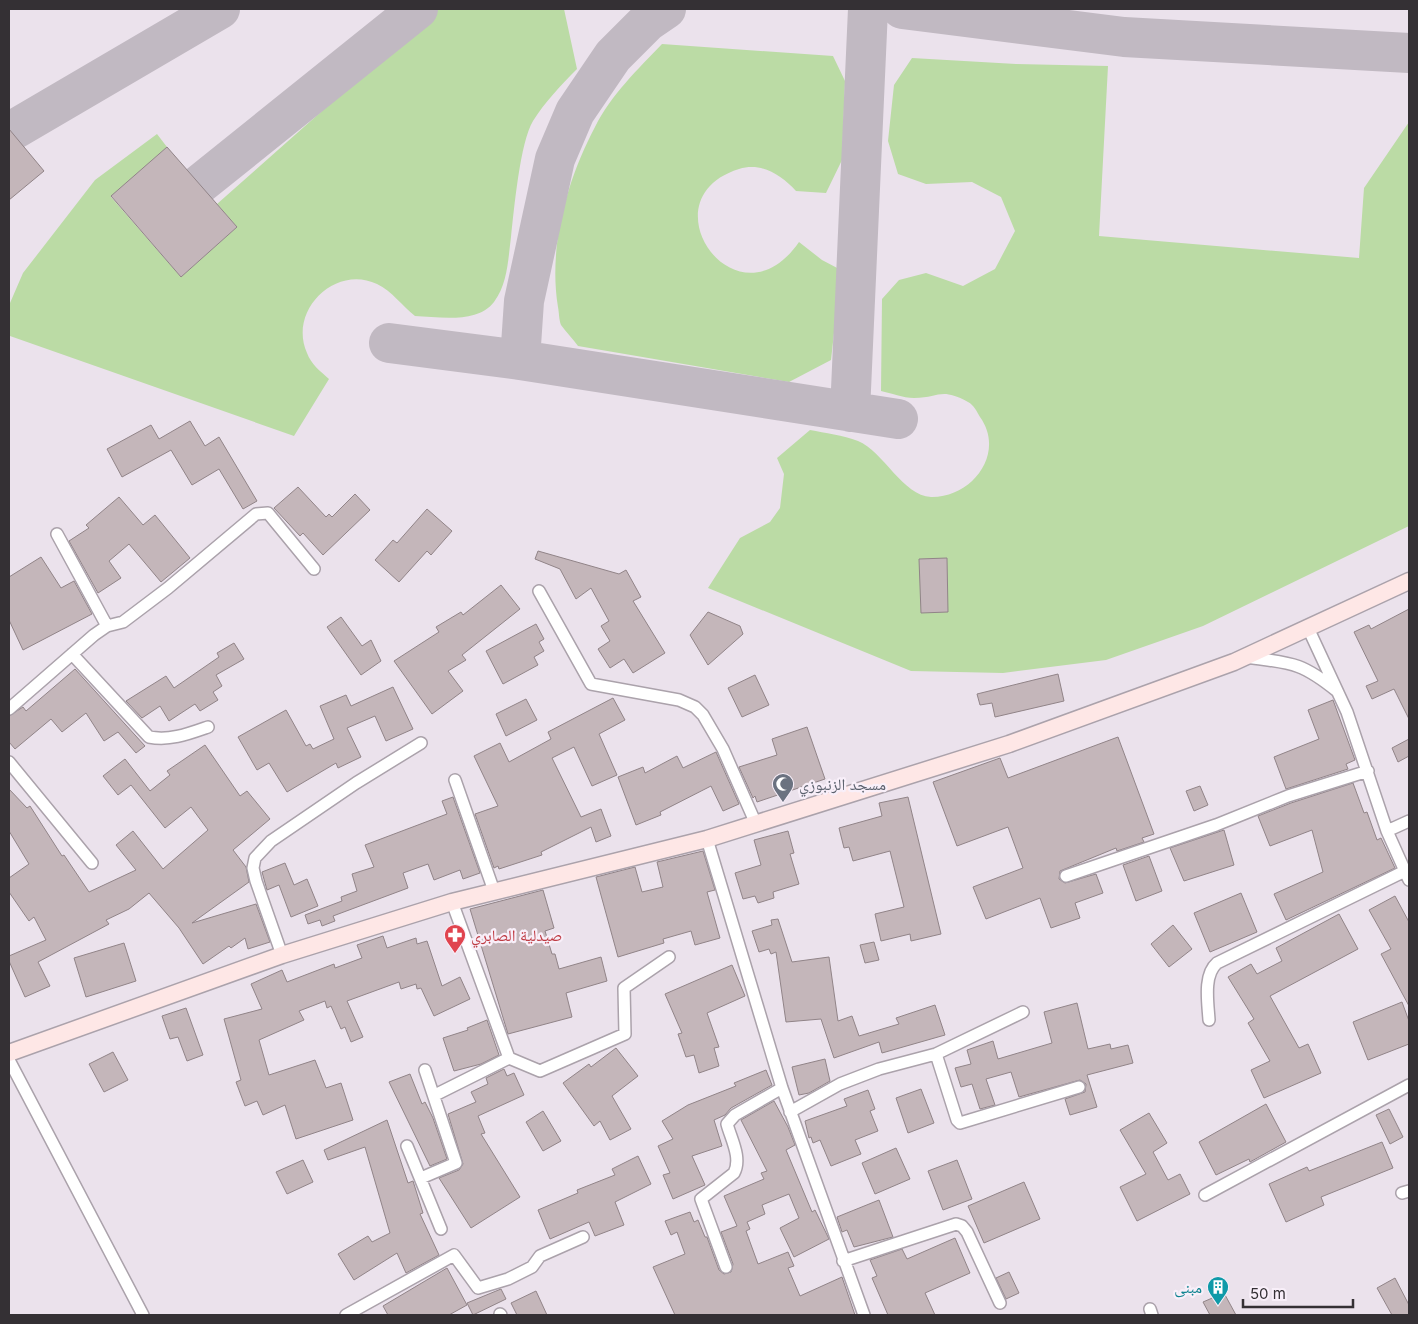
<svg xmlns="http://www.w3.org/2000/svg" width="1418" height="1324" font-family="Inter,'Noto Naskh Arabic',sans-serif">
  <rect width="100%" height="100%" fill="#ebe2ec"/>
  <path fill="#bbdba5" d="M437 9H564L577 69C561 85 545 102 533 121 520 142 514 210 511 237 508 259 508 283 494 302 477 324 439 317 415 316 402 306 392 291 377 284 335 264 288 311 307 353 311 364 320 371 329 379L294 436 10 336V303L23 273 95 180 157 134 167 147 111 197 181 277 237 227 217 204Z
    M662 44 833 56 845 81 842 160 826 193 796 191C781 175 762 162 739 169 643 199 737 332 799 242L822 260 841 270 831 360 789 382 578 346C573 339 566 332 561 325 559 320 559 312 558 307 548 247 567 180 595 127 611 95 638 69 662 44Z
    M912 58 1016 64 1108 66 1099 236 1359 258 1364 188 1409 122V526L1203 626 1106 660 1003 673 911 671 708 588 740 538 770 522 780 508 784 474 777 458 810 430C825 433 843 435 858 441 883 451 903 496 931 497 972 498 1006 453 980 417 977 412 974 405 968 402 940 387 940 398 914 398 903 398 891 393 881 391L882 299 899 280 926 273 963 286 995 269 1015 231 1001 197 972 182 926 184 898 174 888 141 894 85Z"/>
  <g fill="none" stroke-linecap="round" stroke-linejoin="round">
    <path stroke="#c1b9c2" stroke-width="40" d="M902 9 1124 37 1409 53
      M10 132 220 9
      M200 184 418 9
      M389 343 520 360 898 419
      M520 360 524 301 555 159 575 112 613 56 647 22 666 9
      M850 412 868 9"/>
  </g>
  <path fill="#c4b6ba" stroke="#918488" d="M9 129 44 171 9 200Z
    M167 147 237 227 181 277 111 196Z
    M190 421 205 446 219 437 257 501 243 509 219 469 192 485 171 450 122 477 107 449 151 425 159 439Z
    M298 487 326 517 329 514 332 517 355 494 370 510 323 555 303 533 300 536 274 508Z
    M119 497 143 525 155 515 190 558 161 582 129 544 109 561 121 578 98 593 69 541 89 528 86 525Z
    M427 509 452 531 431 555 427 551 399 582 375 560 393 540 397 543Z
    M538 551 619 574 626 570 641 597 633 601 665 653 633 673 624 659 610 668 598 649 610 641 601 626 609 621 591 588 576 599 560 569 535 559Z
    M41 557 61 588 74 581 92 614 23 650 9 620V577Z
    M947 558 948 612 921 613 919 559Z
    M501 585 520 609 462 655 466 660 448 671 463 691 432 714 394 661 439 632 436 627 461 612 463 615Z
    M1409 609V719L1394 689 1372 699 1366 686 1378 681 1354 632 1369 625 1371 629Z
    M708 612 740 626 743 634 708 665 690 635Z
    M341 617 362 646 371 640 381 661 361 675 327 627Z
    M536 624 544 639 539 642 544 651 534 657 538 665 503 684 486 651Z
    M234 643 244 659 216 675 222 686 213 692 218 700 200 711 195 704 169 721 160 706 142 718 126 701 166 676 174 688 219 657 217 653Z
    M75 669 145 746 136 753 118 732 104 741 86 713 62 732 51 719 15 749 9 742V716L23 707 26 711Z
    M1058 674 1064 701 995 717 992 703 980 705 977 694Z
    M755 675 769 705 742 717 728 688Z
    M393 687 413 729 386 741 375 716 347 728 361 757 338 768 336 763 287 792 269 763 257 770 238 737 286 710 306 746 310 744 313 749 334 739 320 706 346 695 351 706Z
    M613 698 625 720 599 734 617 775 592 786 574 747 552 758 581 817 601 809 611 836 596 842 591 827 541 852 542 855 499 869 498 866 494 868 475 814 498 806 474 756 500 743 509 762 551 739 548 732Z
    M526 699 537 720 506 736 496 714Z
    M1333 700 1355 760 1346 764 1348 769 1286 789 1274 757 1319 739 1308 710Z
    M807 727 825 779 757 802 755 796 753 798 739 767 777 755 772 739Z
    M1118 737 1154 834 1142 838 1144 842 1117 851 1116 848 1060 871 1059 879 1065 883 1096 874 1103 893 1075 903 1080 918 1051 928 1040 898 986 919 973 887 1023 868 1008 827 957 846 933 782 1000 758 1008 778Z
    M1409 739V756L1398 762 1392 748Z
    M205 745 240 796 247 791 270 819 233 850 246 867 249 882 192 923 256 904 270 942 248 949 245 938 231 948 229 946 203 964 179 928 149 893 129 909 106 920 109 924 38 962 50 986 25 997 9 961V956L46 940 34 917 29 921 9 892V878L29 864 9 831V789L27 808 30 806 62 856 64 855 89 892 136 870 116 845 133 831 163 869 208 830 191 807 165 828 131 785 118 795 103 776 125 759 150 791 170 775 167 771Z
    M716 752 739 804 723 811 711 786 660 812 661 815 636 825 618 777 643 767 645 773 677 756 683 768Z
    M1353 783 1364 813 1367 812 1377 840 1381 838 1395 868 1286 920 1274 894 1323 872 1312 830 1270 846 1258 816 1291 803Z
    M1200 786 1208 805 1194 811 1186 791Z
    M453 797 480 873 463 879 460 870 434 880 428 864 403 873 408 888 333 916 335 921 322 926 320 920 308 924 305 915 342 901 341 897 357 891 352 874 374 867 365 845 447 814 442 801Z
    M908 797 941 934 911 941 910 934 881 941 875 914 904 907 890 851 853 861 849 847 844 848 839 828 882 816 879 803Z
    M1224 830 1234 865 1184 881 1170 848Z
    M788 831 794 853 790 854 799 884 773 892 774 898 758 903 755 896 743 899 735 873 761 865 754 840Z
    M703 851 715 890 707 892 720 938 695 945 691 931 663 939 664 943 618 957 596 877 635 867 642 892 663 887 657 862Z
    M1149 856 1162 891 1136 901 1123 865Z
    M285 863 294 885 307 879 318 906 291 917 279 885 267 890 262 872Z
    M543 890 554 928 545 931 552 954H555L559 969 601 957 607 981 566 993 572 1017 508 1034 470 909Z
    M1241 893 1257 932 1210 952 1194 913Z
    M1395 896 1409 922V1006L1381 954 1391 949 1369 910Z
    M1339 914 1358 949 1270 996 1299 1048 1308 1044 1321 1073 1264 1098 1251 1070 1270 1061 1248 1023 1254 1019 1228 977 1251 964 1257 974 1282 961 1276 948Z
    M778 919 792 962 829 957 838 1021 852 1016 859 1036 899 1024 896 1018 935 1005 945 1035 882 1053 879 1042 834 1058 821 1019 786 1022 776 952 771 954 769 949 759 952 752 931 772 925 771 920Z
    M1173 925 1192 949 1169 967 1151 944Z
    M383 936 387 948 416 938 417 944 427 941 442 986 460 977 470 999 434 1016 421 988 417 989 416 984 401 989 399 982 347 1001 363 1037 351 1042 345 1027 341 1029 331 1006 327 1008 325 1001 299 1011 304 1020 259 1040 269 1075 315 1060 326 1088 341 1083 353 1120 296 1139 285 1105 263 1115 257 1101 245 1106 236 1082 241 1080 224 1019 262 1009 251 984 282 970 287 982 334 964 335 968 362 958 357 945Z
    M874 942 879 960 865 963 860 945Z
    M124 943 136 981 86 997 74 958Z
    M732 965 745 996 707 1013 719 1047 714 1048 719 1066 699 1073 694 1055 686 1057 678 1034 682 1033 665 994Z
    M1402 1002 1409 1021V1044L1368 1060 1353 1022Z
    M1077 1003 1088 1049 1110 1044 1111 1049 1128 1045 1133 1063 1087 1075 1097 1107 1070 1115 1065 1099 1085 1092 1086 1084 1080 1080 1019 1097 1011 1072 986 1079 995 1105 980 1109 972 1084 961 1087 955 1068 971 1064 967 1050 993 1041 998 1059 1052 1043 1044 1012Z
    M186 1008 203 1055 187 1061 178 1037 170 1039 162 1016Z
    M487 1020 499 1055 481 1064 454 1071 443 1038 468 1030 467 1028Z
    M616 1048 638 1076 612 1096 631 1129 610 1140 600 1121 594 1126 563 1083 589 1064 591 1067Z
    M113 1052 128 1080 104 1092 89 1064Z
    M825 1059 830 1081 809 1093 799 1095 792 1067Z
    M504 1069 507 1076 514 1073 524 1095 478 1116 485 1133 481 1134 520 1197 471 1228 439 1178 459 1170 463 1164 448 1114 476 1102 471 1092 488 1084 486 1078Z
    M766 1070 772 1085 731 1108 725 1115 714 1120 722 1146 692 1156 705 1185 673 1199 663 1175 670 1173 658 1146 673 1139 662 1121 688 1105 736 1086 734 1083Z
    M410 1074 422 1104 425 1102 433 1118 447 1159 430 1166 389 1082Z
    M921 1089 934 1123 908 1133 896 1098Z
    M868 1090 875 1109 870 1111 878 1131 855 1140 861 1154 831 1166 820 1140 813 1143 811 1137 809 1138 805 1121 847 1106 844 1099Z
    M774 1101 788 1127 795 1145 786 1150 812 1212 815 1210 829 1239 794 1257 780 1228 799 1218 789 1194 762 1205 765 1214 747 1222 750 1229 746 1231 758 1264 788 1252 794 1266 788 1268 800 1296 842 1277 855 1315H675L653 1267 685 1254 677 1232 671 1235 665 1221 690 1212 694 1222 698 1220 705 1237H707L719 1270 724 1274 731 1272 733 1264 721 1232 737 1226 724 1196 764 1179 761 1173 767 1171 741 1120Z
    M1266 1104 1286 1142 1250 1162 1249 1159 1216 1175 1199 1142Z
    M1389 1109 1403 1137 1390 1144 1376 1115Z
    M543 1111 561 1141 543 1151 526 1122Z
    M1149 1113 1167 1143 1153 1152 1168 1180 1180 1174 1190 1194 1137 1221 1120 1187 1146 1174 1120 1130Z
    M387 1120 408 1183 413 1181 423 1213 420 1214 439 1255 406 1273 397 1253 354 1280 338 1254 368 1236 372 1242 390 1233 365 1147 328 1160 324 1150Z
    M1382 1142 1393 1168 1321 1197 1324 1205 1286 1222 1269 1184 1307 1167 1309 1171Z
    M896 1148 910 1179 875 1194 862 1163Z
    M638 1156 651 1184 615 1202 624 1225 595 1236 589 1222 550 1239 538 1210 578 1193 577 1190 615 1175 612 1169Z
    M303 1160 313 1182 287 1194 276 1172Z
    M957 1160 972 1199 943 1210 928 1171Z
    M1024 1182 1040 1219 984 1243 968 1206Z
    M879 1200 893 1237 854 1247 847 1230 842 1232 837 1217Z
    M955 1238 970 1273 925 1293 935 1315H888L872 1278 877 1276 870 1260 902 1249 907 1259Z
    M447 1268 467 1305 449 1315H388L383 1306Z
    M1009 1272 1019 1293 1006 1299 996 1278Z
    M1395 1278 1409 1305V1315H1392L1377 1288Z
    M501 1289 506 1299 473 1315 467 1303Z
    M536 1291 547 1315H517L511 1303Z
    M1224 1293 1236 1315H1210L1203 1302Z"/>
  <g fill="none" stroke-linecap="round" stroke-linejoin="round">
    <g stroke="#aba2ab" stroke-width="14">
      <path id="minor" d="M57 534 107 626
        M539 591 591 684 679 700 695 707 703 715 723 749 756 824
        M1308 628 1347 712 1387 831 1409 880
        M72 654 149 737C170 741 188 734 208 727
        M1245 657C1290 663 1300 661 1337 691
        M9 709 94 635 107 626 123 622 168 588 256 514 268 513 314 569
        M9 762 92 863
        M455 780 494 891
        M1387 831 1409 821
        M707 839 782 1088 864 1315
        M1066 876 1216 825 1288 796 1368 771
        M452 902 509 1058 540 1071 625 1034 624 988 669 957
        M282 955 256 881 253 868 255 858 271 841 356 783 421 743
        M1209 1020C1208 1003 1203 975 1217 963L1405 871
        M936 1054 957 1120 960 1123 1079 1087
        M9 1060 143 1315
        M435 1095 509 1058
        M790 1112 840 1084 879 1069 936 1054 1023 1012
        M407 1146 441 1229
        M421 1178 456 1163 425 1070
        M1402 1193 1409 1191
        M1205 1195 1409 1085
        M843 1261 956 1224 962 1226 967 1232 1000 1303
        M726 1267 701 1199 734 1173C742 1158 731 1139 727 1124L735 1115 782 1088
        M1150 1309 1152 1315
        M500 1314 501 1315
        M346 1315 454 1255 478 1288 508 1279 532 1267 540 1256 583 1237"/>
    </g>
    <g stroke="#aba2ab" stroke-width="19">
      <path id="secondary" d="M9 1053 282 955 452 902 707 839 1009 744 1234 662 1409 581"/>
    </g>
    <use href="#minor" stroke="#fff" stroke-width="11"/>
    <use href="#secondary" stroke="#fee7e6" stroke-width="16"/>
  </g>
  <defs>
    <g id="mosque-pin" transform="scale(1.125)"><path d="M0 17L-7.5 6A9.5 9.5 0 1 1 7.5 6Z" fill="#6b7280" stroke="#f8eff9"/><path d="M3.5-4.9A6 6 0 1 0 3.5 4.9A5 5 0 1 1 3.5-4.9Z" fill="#fff"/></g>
    <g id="pharmacy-pin" transform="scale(1.125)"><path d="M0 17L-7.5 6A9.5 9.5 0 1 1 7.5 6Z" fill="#e0444e" stroke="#f8eff9"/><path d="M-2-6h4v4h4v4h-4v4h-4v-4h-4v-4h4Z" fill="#fff"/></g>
    <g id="building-pin" transform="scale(1.125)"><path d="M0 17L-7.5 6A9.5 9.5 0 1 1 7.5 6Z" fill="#0f9aa8" stroke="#f8eff9"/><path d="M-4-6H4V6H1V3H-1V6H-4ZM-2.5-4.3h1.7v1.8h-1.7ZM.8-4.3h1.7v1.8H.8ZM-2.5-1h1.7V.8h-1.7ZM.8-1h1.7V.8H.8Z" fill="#fff"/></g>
  </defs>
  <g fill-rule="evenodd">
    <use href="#mosque-pin" x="783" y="784"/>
    <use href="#pharmacy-pin" x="455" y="935"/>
    <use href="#building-pin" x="1218" y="1287"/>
  </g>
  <g text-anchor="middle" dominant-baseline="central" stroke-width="4.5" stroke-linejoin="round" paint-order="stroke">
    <g font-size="16" fill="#5b616d" stroke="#f8eff9" text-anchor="start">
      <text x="799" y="784">مسجد الزنبوزي</text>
    </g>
    <g font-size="16" fill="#be3a42" stroke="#f8eff9" text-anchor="start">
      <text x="471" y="935">صيدلية الصابري</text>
    </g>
    <g font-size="16" fill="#0d838f" stroke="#f8eff9" text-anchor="end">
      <text x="1202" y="1287">مبنى</text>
    </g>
  </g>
  <rect width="1418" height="1324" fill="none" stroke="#343034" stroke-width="20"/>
  <path d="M1243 1299v8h110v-8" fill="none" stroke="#343034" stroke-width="2.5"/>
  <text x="1250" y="1299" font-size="15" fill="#343034" stroke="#f8eff9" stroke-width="4" paint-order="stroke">50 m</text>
</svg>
